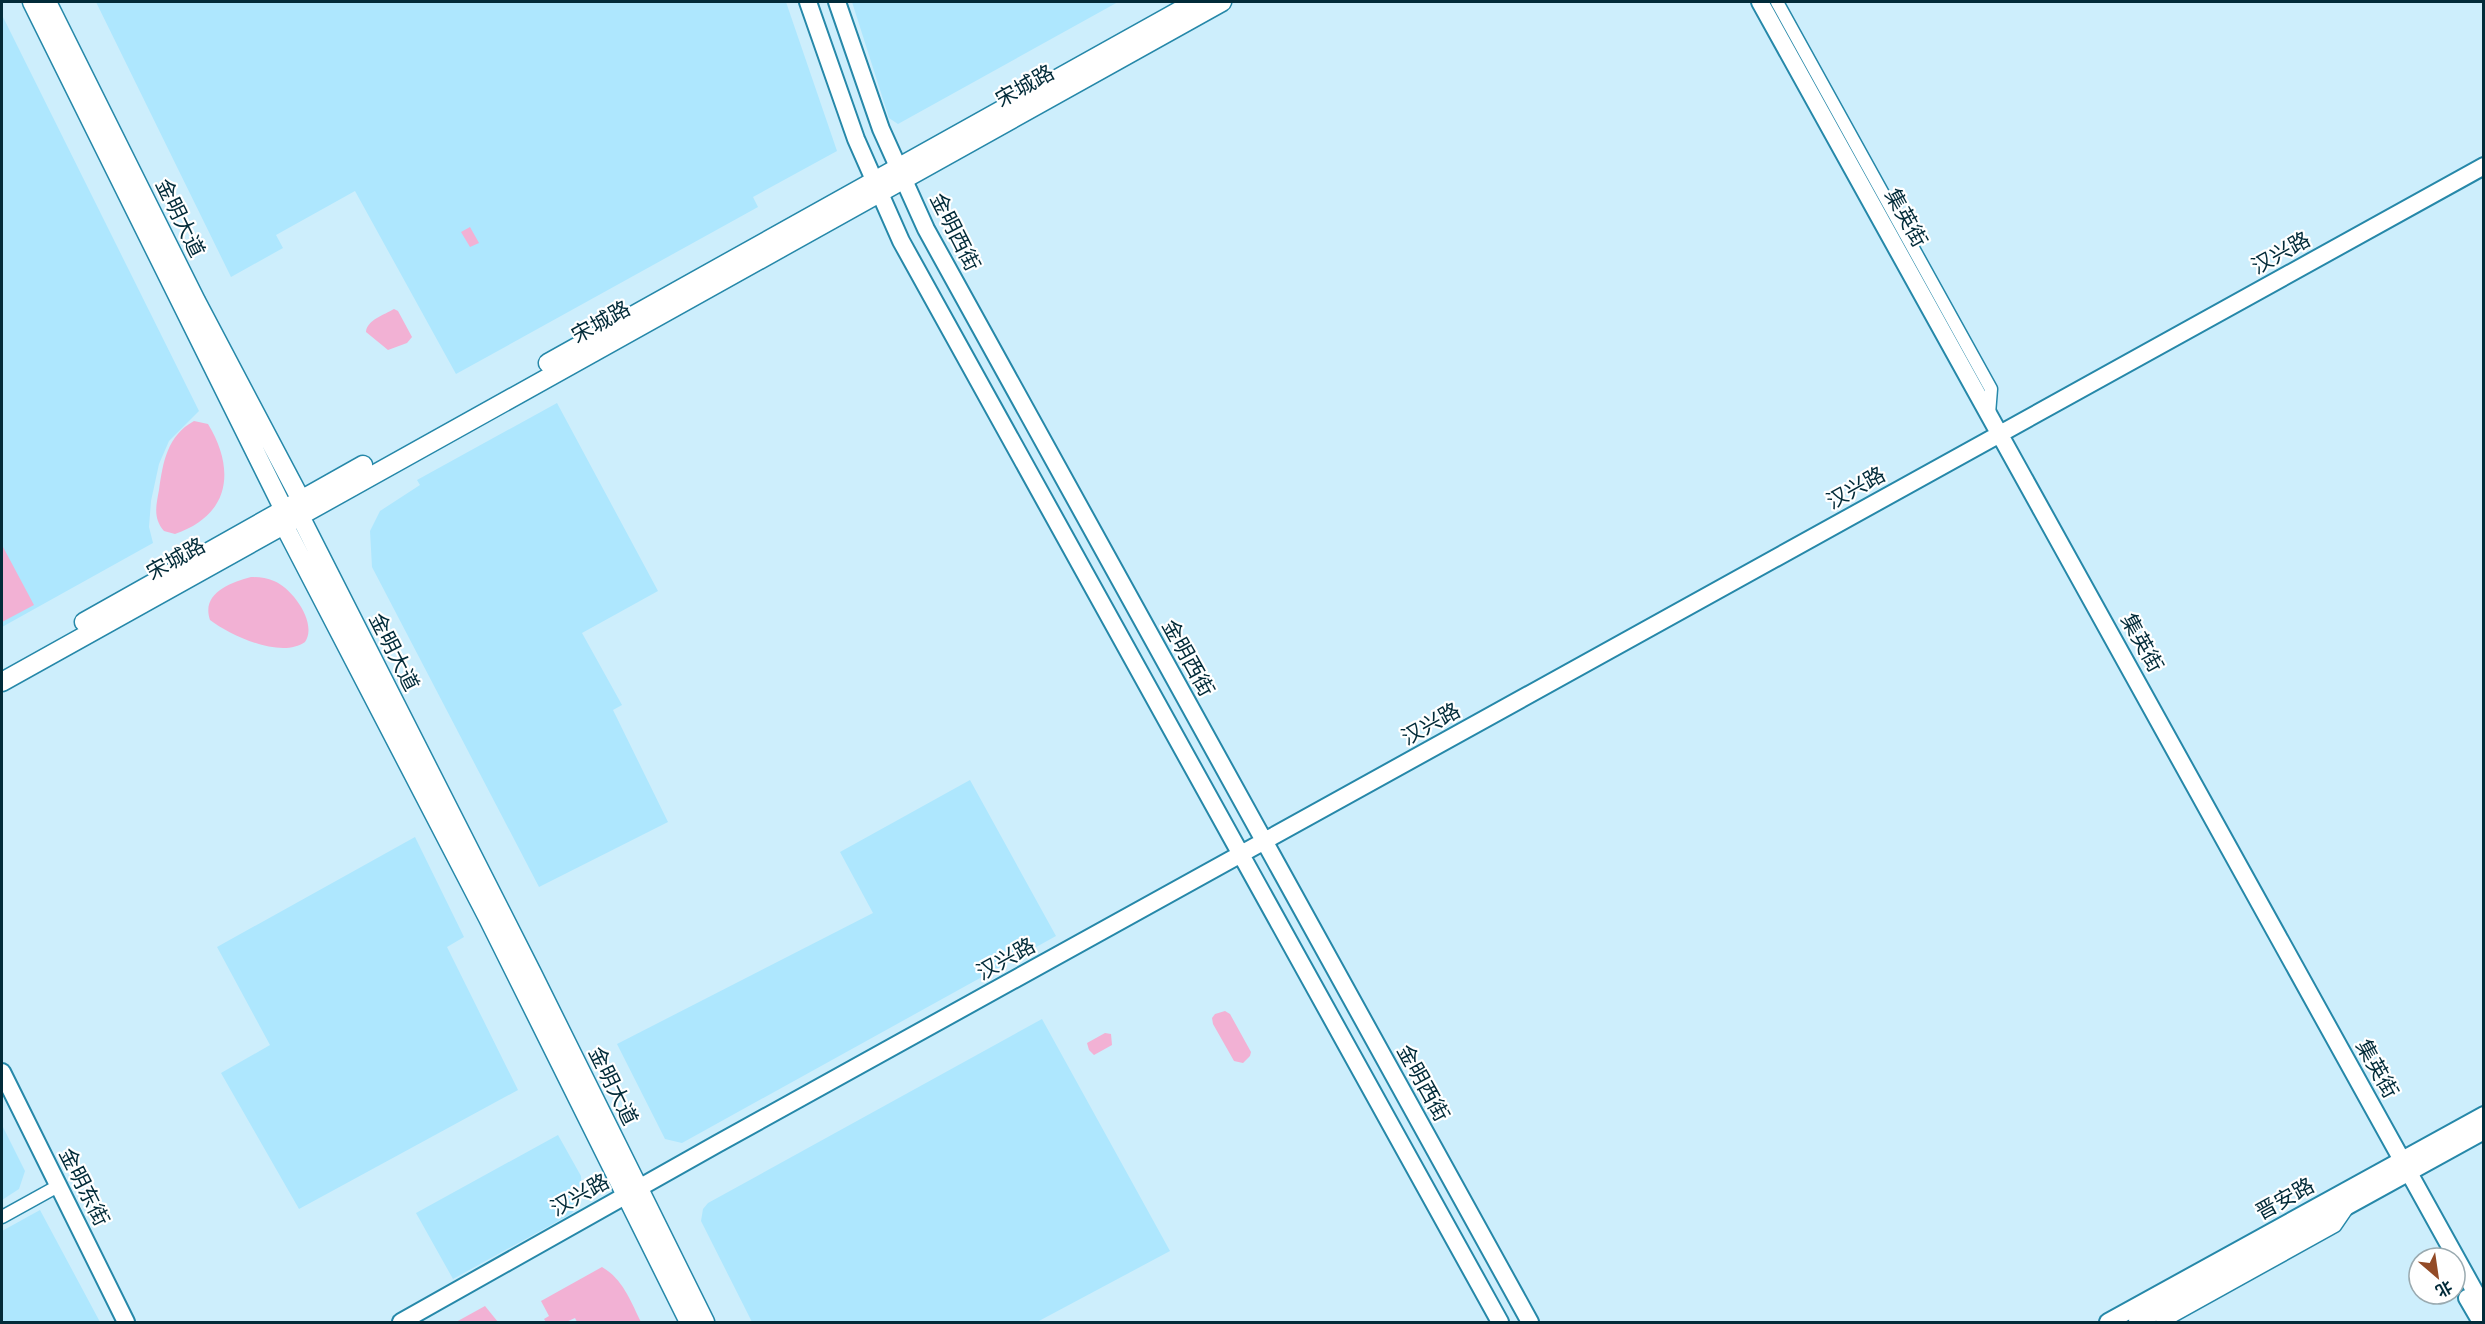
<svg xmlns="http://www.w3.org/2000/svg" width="2485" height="1324" font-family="Jost,'Noto Sans SC',sans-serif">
  <rect width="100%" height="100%" fill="#cdeefc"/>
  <path fill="#aee7fe" d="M96 2H786L837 151 753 197 758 207 456 374 355 191 276 235 283 248 231 277Z
    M852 2H1118L898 124 889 118Z
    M2 15 199 411 169 441 159 464 151 501 149 527 153 543 2 627Z
    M557 403 658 591 582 633 622 705 613 710 668 822 539 887 372 567 370 531 380 511 420 485 417 480Z
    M970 780 1056 936 682 1143 665 1139 617 1044 873 913 840 852Z
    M415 837 464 937 447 947 518 1090 299 1209 221 1073 270 1045 217 947Z
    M1042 1019 1170 1251 1037 1322H752L701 1221 703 1209 708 1203Z
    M2 1125 25 1171 19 1189 2 1200Z
    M558 1135 581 1176 582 1193 579 1205 571 1214 453 1279 416 1213Z
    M40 1210 100 1322H2V1231Z"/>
  <path fill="#f2b1d4" d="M470 227 479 243 470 247 461 232Z
    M394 309 398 311 412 337 407 343 388 350 366 332C367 320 384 315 394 309Z
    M194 421 208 424C236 470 230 515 175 534L164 531C153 518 156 506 159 490 163 462 167 436 194 421Z
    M2 545 34 605 2 622Z
    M251 577C259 577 267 578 274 581 292 588 318 623 305 642 281 659 231 636 210 620 201 593 230 583 251 577Z
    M1225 1011 1230 1014 1251 1052 1250 1056 1243 1063 1234 1061 1213 1024 1212 1018 1215 1014Z
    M1105 1033 1111 1034 1112 1045 1094 1055 1089 1050 1087 1043Z
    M602 1267C623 1279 631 1302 641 1322H577L575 1318 566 1322H546L544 1319 549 1316 541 1301Z
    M485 1306 498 1322H456Z"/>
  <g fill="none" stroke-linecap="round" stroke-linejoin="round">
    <g stroke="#2688a9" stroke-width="15">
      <path id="street" d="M1777 2 1991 389 1989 414
        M2 1217 58 1186
        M2162 1322 2335 1226 2348 1207"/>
    </g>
    <g stroke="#2688a9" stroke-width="20">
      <path id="secondary" d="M808 2 856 139 901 241 1500 1322
        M837 2 881 129 926 229 1530 1322
        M1760 2 2484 1308
        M2 1072 126 1322
        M2467 1298 2481 1322
        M401 1322 717 1144 2484 166
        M2108 1322 2484 1115
        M2137 1322 2484 1131"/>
    </g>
    <g stroke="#2688a9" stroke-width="21">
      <path id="primary" d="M32 2 284 510V525L488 918 689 1322
        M47 2 196 301 301 500 300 516 532 973 705 1322
        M548 363 1195 2
        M84 622 363 465
        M2 682 1222 2"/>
    </g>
    <use href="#street" stroke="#fff" stroke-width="12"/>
    <use href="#secondary" stroke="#fff" stroke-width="16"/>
    <use href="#primary" stroke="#fff" stroke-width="18"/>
  </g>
  <g text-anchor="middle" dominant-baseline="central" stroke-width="4.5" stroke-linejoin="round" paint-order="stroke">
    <g font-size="21" fill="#022b39" stroke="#fff">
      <text transform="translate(1025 86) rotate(-29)">宋城路</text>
      <text transform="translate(180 218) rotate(64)">金明大道</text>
      <text transform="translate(1906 218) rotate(61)">集英街</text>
      <text transform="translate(955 232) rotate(63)">金明西街</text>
      <text transform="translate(2281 253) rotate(-29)">汉兴路</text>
      <text transform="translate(601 322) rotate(-29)">宋城路</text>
      <text transform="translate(1856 488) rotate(-29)">汉兴路</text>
      <text transform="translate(176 559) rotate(-29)">宋城路</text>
      <text transform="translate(2142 643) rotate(61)">集英街</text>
      <text transform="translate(394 652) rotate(63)">金明大道</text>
      <text transform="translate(1188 658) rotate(61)">金明西街</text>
      <text transform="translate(1431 724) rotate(-29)">汉兴路</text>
      <text transform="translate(1006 959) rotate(-29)">汉兴路</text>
      <text transform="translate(2377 1069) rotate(61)">集英街</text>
      <text transform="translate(1423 1083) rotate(61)">金明西街</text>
      <text transform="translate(613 1086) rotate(64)">金明大道</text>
      <text transform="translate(84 1187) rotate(63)">金明东街</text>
      <text transform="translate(580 1195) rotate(-29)">汉兴路</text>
      <text transform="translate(2285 1199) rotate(-29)">晋安路</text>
    </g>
  </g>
  <rect width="2485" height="1324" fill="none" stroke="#022b39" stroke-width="6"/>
  <g transform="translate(2437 1276) rotate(151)"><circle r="28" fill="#ffffff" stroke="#9aaab0" stroke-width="1.5"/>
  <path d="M0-4.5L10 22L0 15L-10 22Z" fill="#934b27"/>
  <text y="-9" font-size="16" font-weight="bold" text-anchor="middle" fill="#022b39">北</text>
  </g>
</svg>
